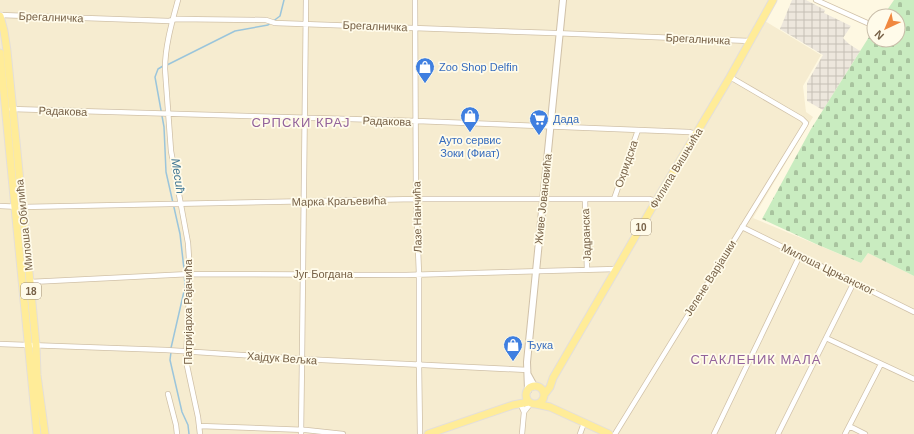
<svg xmlns="http://www.w3.org/2000/svg" width="914" height="434" font-family="Arial,sans-serif">
  <defs>
    <pattern id="industrial-grid" width="8" height="8" patternUnits="userSpaceOnUse"><rect width="8" height="8" fill="#ede7dd"/><path d="M0 4h8M4 0v8" fill="none" stroke="#c5bfb5"/></pattern>
    <pattern id="cemetery-stones" width="16" height="16" patternUnits="userSpaceOnUse"><rect width="16" height="16" fill="#c9ecc0"/><path d="M2 7V4a2 2 0 0 1 4 0v3zM10 15v-3a2 2 0 0 1 4 0v3z" fill="#a8c39e"/></pattern>
  </defs>
  <rect width="100%" height="100%" fill="#fef8e2"/>
  <path fill="#f6ecd0" d="M0 0H770L760 18 821 55 803 86 806 112 813 117 753 218 861 263 868 253 914 276V434H0Z"/>
  <path fill="url(#industrial-grid)" d="M792 0H806L825 10 824 13 851 26 843 38 849 44 860 51 823 110 807 101V83L823 55 780 29Z"/>
  <path fill="url(#cemetery-stones)" d="M894 0H914V276L868 253 861 263 816 244 762 219 811 129 874 29V40H898V16H883Z"/>
  <g fill="none" stroke-linecap="round" stroke-linejoin="round">
    <path stroke="#9bc5db" stroke-width="1.5" d="M167 65 235 31 268 25 280 16 284 0
      M163 66 158 69 155 77 164 127 166 172 180 234 184 269 185 287 171 348
      M171 352 170 360 182 412 188 425 189 434"/>
    <g stroke="#d0c1a8" stroke-width="6">
      <path id="minor" d="M178 0C172 22 165 46 165 69L171 151 188 243 190 274 186 361 198 417 200 434
        M415 0 416 199 419 274V365L420 434
        M816 0 874 26
        M0 15 169 21 176 19 266 20 275 23 553 33 750 41
        M11 109 417 121 689 132 696 134
        M585 199 587 270
        M614 199 638 130
        M0 206 22 207 416 199H649L656 201
        M742 227 914 312
        M30 282 190 274 406 275 616 269
        M826 338 914 379
        M0 344 166 350 302 359 528 370
        M168 394 176 425 177 434
        M520 403 524 412 522 434
        M524 412 531 403
        M200 426 306 430 343 434
        M849 426 865 434
        M301 434 302 359 306 0
        M580 434 584 423
        M615 434 805 125 806 123 802 119 730 77
        M714 434 800 255
        M778 434 854 282
        M845 434 881 364"/>
    </g>
    <g stroke="#d0c1a8" stroke-width="8">
      <path id="tertiary" d="M528 375 534 386
        M528 390 527 362 563 0"/>
    </g>
    <g stroke="#e4dfda" stroke-width="9">
      <path id="primary" d="M0 16 4 31 7 51 30 282 36 345 37 375 45 434
        M0 53 37 434
        M526 395a9 9 0 1 1 18 0a9 9 0 1 1-18 0Z
        M544 395 550 387 553 378 656 201 730 77 773 0
        M536 404 550 407 609 434
        M428 434 513 405 529 402"/>
    </g>
    <use href="#minor" stroke="#fff" stroke-width="4.5"/>
    <use href="#tertiary" stroke="#fff" stroke-width="6"/>
    <use href="#primary" stroke="#ffec98" stroke-width="7"/>
  </g>
  <defs>
    <g id="shop-pin" transform="scale(1)"><path d="M0 17L-7.5 6A9.5 9.5 0 1 1 7.5 6Z" fill="#3f7fe0" stroke="#fffbea"/><path d="M-5-2.5h2.3a2.7 3.5 0 0 1 5.4 0H5L5.5 6h-11ZM-1.5-2.5h3a1.5 2.3 0 0 0-3 0Z" fill="#fff"/></g>
    <g id="supermarket-pin" transform="scale(1)"><path d="M0 17L-7.5 6A9.5 9.5 0 1 1 7.5 6Z" fill="#3f7fe0" stroke="#fffbea"/><path d="M-6-5.5h2.5l.6 2H6L4.5 2H-2.5L-4.4-4H-6ZM-1.5 3.2a1.3 1.3 0 1 0 .1 0ZM3 3.2a1.3 1.3 0 1 0 .1 0Z" fill="#fff"/></g>
  </defs>
  <g fill-rule="evenodd">
    <use href="#shop-pin" x="425" y="67"/>
    <use href="#shop-pin" x="470" y="116"/>
    <use href="#supermarket-pin" x="539" y="119"/>
    <use href="#shop-pin" x="513" y="345"/>
  </g>
  <g text-anchor="middle" dominant-baseline="central" stroke-width="3.5" stroke-linejoin="round" paint-order="stroke">
    <g fill="#fffbea" stroke="#a08f78" stroke-width="1">
      <rect x="631" y="219" width="20" height="16" rx="3"/>
      <rect x="21" y="283" width="20" height="16" rx="3"/>
    </g>
    <g font-size="10" font-weight="bold" fill="#776147">
      <text x="641" y="227">10</text>
      <text x="31" y="291">18</text>
    </g>
    <g font-size="11" fill="#776147" stroke="#fffbea">
      <text transform="translate(51 17) rotate(2)">Брегалничка</text>
      <text transform="translate(375 26) rotate(2)">Брегалничка</text>
      <text transform="translate(698 39) rotate(3)">Брегалничка</text>
      <text transform="translate(63 111) rotate(2)">Радакова</text>
      <text transform="translate(387 121) rotate(2)">Радакова</text>
      <text transform="translate(626 164) rotate(-71)">Охридска</text>
      <text transform="translate(676 168) rotate(-59)">Филипа Вишњића</text>
      <text transform="translate(543 199) rotate(-84)">Живе Јовановића</text>
      <text transform="translate(339 201) rotate(-1)">Марка Краљевића</text>
      <text transform="translate(417 217) rotate(-91)">Лазе Нанчића</text>
      <text transform="translate(24 225) rotate(-96)">Милоша Обилића</text>
      <text transform="translate(586 235) rotate(-92)">Јадранска</text>
      <text transform="translate(828 269) rotate(26)">Милоша Црњанског</text>
      <text x="323" y="274">Југ Богдана</text>
      <text transform="translate(710 278) rotate(-58)">Јелене Варјашки</text>
      <text transform="translate(188 312) rotate(-90)">Патријарха Рајачића</text>
      <text transform="translate(282 358) rotate(4)">Хајдук Вељка</text>
    </g>
    <g font-size="11" fill="#366cbe" stroke="#fffbea" text-anchor="start">
      <text x="439" y="67">Zoo Shop Delfin</text>
      <text x="553" y="119">Дада</text>
      <text x="470" y="140" text-anchor="middle">Ауто сервис<tspan x="470" dy="13">Зоки (Фиат)</tspan></text>
      <text x="527" y="345">Ђука</text>
    </g>
    <g font-size="12" font-style="italic" fill="#427794" stroke="#fffbea">
      <text transform="translate(178 176) rotate(81)">Месић</text>
    </g>
    <g font-size="13" letter-spacing="1" fill="#93629b" stroke="#fffbea">
      <text x="301" y="122">СРПСКИ КРАЈ</text>
      <text x="756" y="359">СТАКЛЕНИК МАЛА</text>
    </g>
  </g>
  <g transform="translate(886 28) rotate(224)"><circle r="19" fill="#fffbea" stroke="#c9bda9"/>
  <path d="M0-3L7 15L0 10L-7 15Z" fill="#f0883f"/>
  <text y="-6" font-size="11" font-weight="bold" text-anchor="middle" fill="#776147">N</text>
  </g>
</svg>
